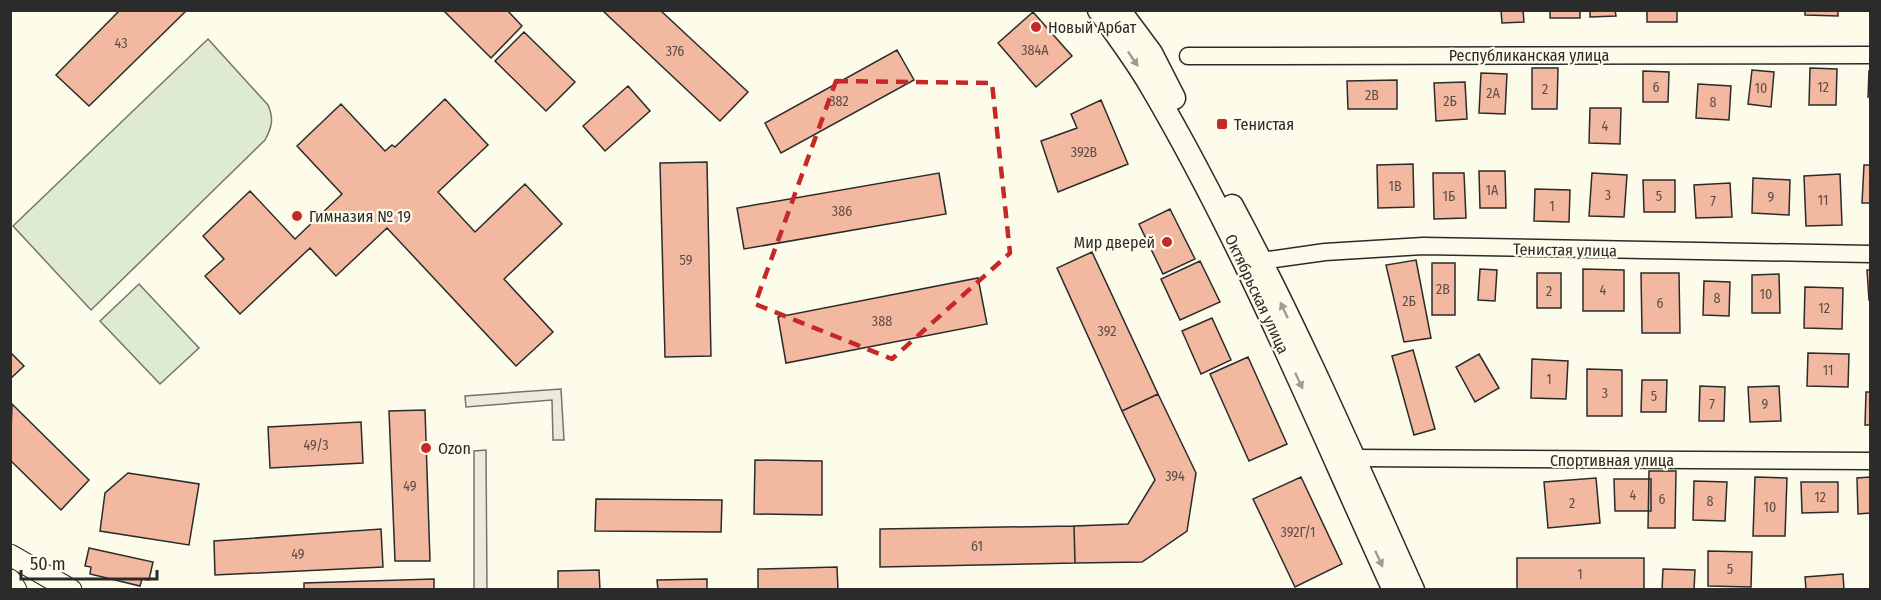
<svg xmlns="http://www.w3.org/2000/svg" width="1881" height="600" font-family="'Fira Sans Condensed',sans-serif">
  <rect width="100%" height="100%" fill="#fdfbea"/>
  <path fill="#deebd1" stroke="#74746e" stroke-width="1.5" d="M208 39 268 105C274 119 272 127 265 140L91 310 13 226Z
    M139 284 199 348 160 384 100 321Z"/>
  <path fill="#eceadb" stroke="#74746e" stroke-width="1.5" d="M561 389 564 440H553L552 400 466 407 465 396Z
    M486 450 487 589H474V451Z"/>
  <path fill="#f2b8a0" stroke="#2b2b2b" stroke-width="1.5" d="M120 10H187L89 106 56 75Z
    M443 10H507L522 26 491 58Z
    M602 10H660L748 92 720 121Z
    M1501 10H1523L1524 22 1502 23Z
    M1550 10H1580V18H1550Z
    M1590 10H1615L1616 16 1590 17Z
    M1805 10H1838V16L1805 15Z
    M1647 11H1677V22H1647Z
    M1033 12 1072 56 1036 87 998 43Z
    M524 32 575 82 546 111 495 61Z
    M897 50 914 80 781 153 765 123Z
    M1532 68H1558L1557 109H1532Z
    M1810 68 1837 69 1836 105H1809Z
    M1752 70 1774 72 1771 107 1748 104Z
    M1643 71 1669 72 1668 102H1643Z
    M1869 71H1870V97H1868Z
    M1481 73 1507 74 1505 114 1479 113Z
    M1397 80V109H1348L1347 81Z
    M1465 82 1467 119 1436 121 1434 83Z
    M1698 84 1731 86 1729 120 1696 118Z
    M628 86 650 111 605 151 583 126Z
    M445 99 488 145 438 192 475 232 525 184 562 224 504 279 553 332 516 366 387 228 336 276 310 248 240 314 205 276 224 259 203 236 250 191 295 239 342 194 297 146 341 104 385 151 392 145 395 147Z
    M1101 100 1128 164 1058 192 1041 141 1077 128 1071 114Z
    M1590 108H1621L1620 144 1589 143Z
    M707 162 711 356 665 357 660 163Z
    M1413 164 1414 207 1378 208 1377 165Z
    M1864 165H1870V203H1862Z
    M1479 171H1505L1506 208H1480Z
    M939 173 946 214 744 249 737 208Z
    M1433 173H1464L1466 218 1434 219Z
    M1592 173 1627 175 1624 217 1589 216Z
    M1840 174 1842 225 1806 226 1804 176Z
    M1753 178 1790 180 1789 215 1752 213Z
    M1643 180H1675V212H1644Z
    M1730 183 1732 217 1696 218 1694 185Z
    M1535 189 1570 190 1569 222 1534 221Z
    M1170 209 1195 259 1163 274 1139 224Z
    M1092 252 1158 394 1122 411 1057 268Z
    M1416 260 1431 338 1404 342 1386 265Z
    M1200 261 1220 302 1180 320 1161 279Z
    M1432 263H1455V315H1432Z
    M1480 269 1497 270 1495 301 1478 300Z
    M1583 269 1624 270V311H1583Z
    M1867 270H1870V300H1869Z
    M1537 273H1561V308H1537Z
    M1641 273H1679L1680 333H1642Z
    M1779 274 1780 313H1752V275Z
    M978 278 987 324 786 363 778 317Z
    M1704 281 1730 282 1729 316 1703 315Z
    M1805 287 1843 288 1842 329 1804 328Z
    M1212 318 1231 360 1201 374 1182 331Z
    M1413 350 1435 429 1414 435 1392 356Z
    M10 352 24 366 10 379Z
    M1808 353 1849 354 1848 387 1807 386Z
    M1479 354 1499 388 1475 402 1456 367Z
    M1248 357 1287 444 1249 461 1210 374Z
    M1532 359 1568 361 1566 399 1531 398Z
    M1587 369 1622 370V416H1587Z
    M1642 380H1667L1666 412H1641Z
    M1700 386 1725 387 1724 421H1699Z
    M1779 386 1781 421 1750 422 1748 387Z
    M1866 392H1870V425H1865Z
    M1158 394 1196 473 1187 531 1142 562 1075 563 1074 526 1128 524 1155 480 1122 411Z
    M12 404 89 480 61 510 10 460Z
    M425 410 430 561H395L389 411Z
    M361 422 363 463 270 468 268 427Z
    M755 460 822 461V515L754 514Z
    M1649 471H1676L1675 528H1648Z
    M128 473 199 484 189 545 100 531 105 493Z
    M1301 477 1342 564 1295 587 1253 499Z
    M1755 477 1787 478 1785 536H1753Z
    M1870 477V513L1858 514 1857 478Z
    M1596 478 1600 523 1548 528 1544 482Z
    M1614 479H1651V511H1615Z
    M1694 481 1727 482 1725 521 1693 520Z
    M1801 482H1838V512L1802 513Z
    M596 499 722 500 721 532 595 531Z
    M1074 526 1075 563 880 567V529Z
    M381 529 383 567 215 575 214 541Z
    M89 548 153 562 149 580 142 579 140 586 90 574 91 567 85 566Z
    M1708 551 1752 552 1751 587 1708 586Z
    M1517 558H1644V590H1517Z
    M837 567 838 590H758V569Z
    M1663 569 1695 570 1694 590H1662Z
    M599 570 600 590H558V571Z
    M1843 574 1844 590H1806L1805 577Z
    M434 579V590H304V583Z
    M707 579V590H658L657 580Z"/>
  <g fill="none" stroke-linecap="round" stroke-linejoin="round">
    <g stroke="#2b2b2b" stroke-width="19">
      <path id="minor" d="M1188 56 1870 55
        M1261 261 1325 252 1423 246 1870 254
        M1354 458 1870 461"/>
    </g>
    <g stroke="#2b2b2b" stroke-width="23">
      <path id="tertiary" d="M10 555 71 590
        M10 580 16 590"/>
    </g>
    <g stroke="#2b2b2b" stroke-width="25">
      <path id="secondary" d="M1099 10C1117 35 1136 60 1151 86 1245 246 1316 420 1394 590
        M1119 10 1151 53 1174 98
        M1232 206C1299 331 1355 461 1413 590"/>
    </g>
    <use href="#minor" stroke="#fdfbea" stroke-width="16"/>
    <use href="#tertiary" stroke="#fdfbea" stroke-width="21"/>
    <use href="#secondary" stroke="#fdfbea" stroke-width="22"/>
  </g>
  <defs><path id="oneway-solid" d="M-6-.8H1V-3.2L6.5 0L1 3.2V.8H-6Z" transform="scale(1.5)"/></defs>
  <g fill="#9e9d94">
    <use href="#oneway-solid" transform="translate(1133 59) rotate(56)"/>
    <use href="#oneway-solid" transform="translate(1284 310) rotate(-115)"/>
    <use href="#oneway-solid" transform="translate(1299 381) rotate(65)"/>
    <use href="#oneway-solid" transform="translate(1379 559) rotate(65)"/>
  </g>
  <path fill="none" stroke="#c62828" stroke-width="4.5" stroke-dasharray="12 8" stroke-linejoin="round" d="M836 81 992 83 1010 253 892 359 755 304Z"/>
  <g fill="#c62828" stroke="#fdfbea" stroke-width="2">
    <circle cx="1036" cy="27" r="6"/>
    <rect x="1216" y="118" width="12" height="12" rx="3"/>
    <circle cx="297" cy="216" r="6"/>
    <circle cx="1167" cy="242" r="6"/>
    <circle cx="426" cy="448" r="6"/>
  </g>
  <g text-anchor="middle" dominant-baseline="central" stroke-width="4.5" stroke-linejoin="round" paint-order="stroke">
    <g font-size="14" fill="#5d4e48">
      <text x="121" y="43">43</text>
      <text x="1035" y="50">384А</text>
      <text x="675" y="51">376</text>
      <text x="1656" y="87">6</text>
      <text x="1823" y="87">12</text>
      <text x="1761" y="88">10</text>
      <text x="1545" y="89">2</text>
      <text x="1493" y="93">2А</text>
      <text x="1372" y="95">2В</text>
      <text x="839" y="101">382</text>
      <text x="1450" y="101">2Б</text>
      <text x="1713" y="102">8</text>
      <text x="1605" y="126">4</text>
      <text x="1084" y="152">392В</text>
      <text x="1395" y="186">1В</text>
      <text x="1492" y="190">1А</text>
      <text x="1608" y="195">3</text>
      <text x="1449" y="196">1Б</text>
      <text x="1659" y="196">5</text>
      <text x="1771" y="197">9</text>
      <text x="1823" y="200">11</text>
      <text x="1713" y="201">7</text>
      <text x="1552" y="206">1</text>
      <text x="842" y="211">386</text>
      <text x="686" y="260">59</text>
      <text x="1443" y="289">2В</text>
      <text x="1603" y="290">4</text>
      <text x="1549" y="291">2</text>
      <text x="1766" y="294">10</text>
      <text x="1717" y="298">8</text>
      <text x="1409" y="301">2Б</text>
      <text x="1660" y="303">6</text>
      <text x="1824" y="308">12</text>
      <text x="882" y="321">388</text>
      <text x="1107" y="331">392</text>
      <text x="1828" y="370">11</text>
      <text x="1549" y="379">1</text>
      <text x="1605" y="393">3</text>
      <text x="1654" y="396">5</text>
      <text x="1712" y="404">7</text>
      <text x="1765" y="404">9</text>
      <text x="316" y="445">49/3</text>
      <text x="1175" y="476">394</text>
      <text x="410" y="486">49</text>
      <text x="1633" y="495">4</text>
      <text x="1820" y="497">12</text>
      <text x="1662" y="499">6</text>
      <text x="1710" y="501">8</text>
      <text x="1572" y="503">2</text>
      <text x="1770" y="507">10</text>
      <text x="1298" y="532">392Г/1</text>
      <text x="977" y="546">61</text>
      <text x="298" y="554">49</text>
      <text x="1730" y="569">5</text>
      <text x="1580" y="574">1</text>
    </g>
    <g font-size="16" fill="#2b2b2b" stroke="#fdfbea" text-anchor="start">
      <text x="1048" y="27">Новый Арбат</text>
      <text x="1234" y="124">Тенистая</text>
      <text x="309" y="216">Гимназия № 19</text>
      <text x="1155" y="242" text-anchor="end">Мир дверей</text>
      <text x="438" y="448">Ozon</text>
    </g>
    <g font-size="16" fill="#2b2b2b" stroke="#fdfbea">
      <text x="1529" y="55">Республиканская улица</text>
      <text transform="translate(1565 250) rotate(1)">Тенистая улица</text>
      <text transform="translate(1257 294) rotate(65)">Октябрьская улица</text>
      <text x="1612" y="460">Спортивная улица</text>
    </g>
  </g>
  <rect width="1881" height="600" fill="none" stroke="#2b2b2b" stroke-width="24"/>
  <path d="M21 570v9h136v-9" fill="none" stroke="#2b2b2b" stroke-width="3"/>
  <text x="30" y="570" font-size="18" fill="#2b2b2b" stroke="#fdfbea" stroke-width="4.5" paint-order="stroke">50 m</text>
</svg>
